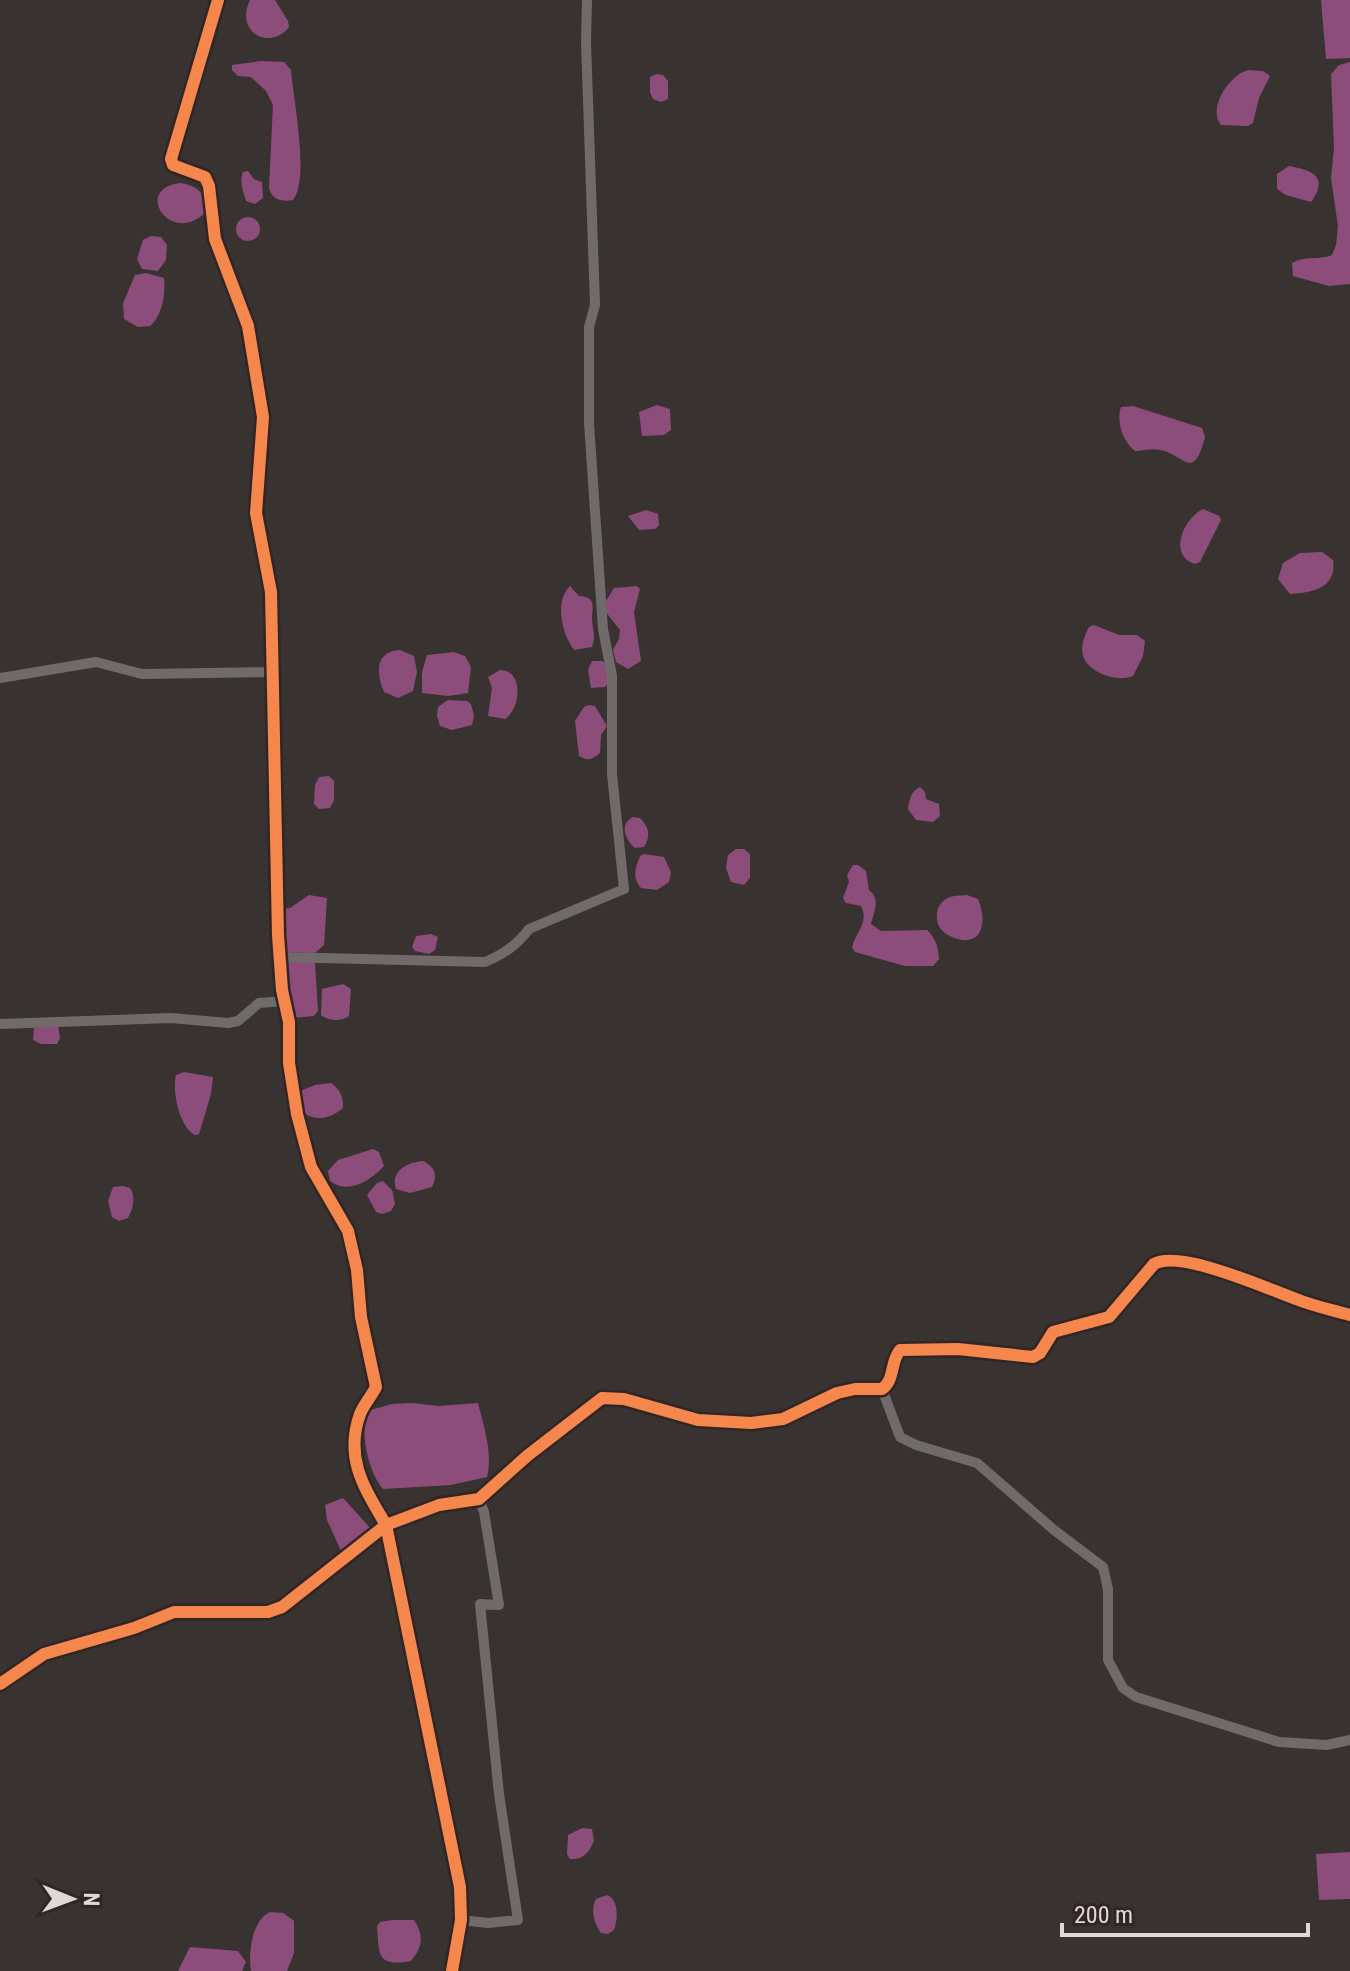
<svg xmlns="http://www.w3.org/2000/svg" width="1350" height="1971" font-family="'Roboto Condensed',sans-serif">
  <rect width="100%" height="100%" fill="#383231"/>
  <path fill="#8d4d7b" d="M250 0H275L288 21 289 27C271 51 234 33 250 0Z
    M1321 0H1350V58L1326 59Z
    M261 61 284 62 291 70C293 98 310 179 293 200 282 202 272 200 269 188L273 105 266 91 251 77 238 76 232 70V65Z
    M1350 62V284L1329 286 1293 276 1292 263C1307 255 1316 261 1332 255L1336 245 1338 226 1331 178 1334 148 1331 74 1339 65Z
    M1249 70 1263 71 1270 76 1259 98 1253 123 1248 126 1221 125C1207 109 1230 73 1249 70Z
    M657 74 663 75 668 81V99L661 102 653 99 650 92V77Z
    M1289 166C1311 170 1330 176 1311 202L1286 195 1277 189V174Z
    M248 171 254 179 262 182 263 198 255 204 246 201C243 191 239 182 243 172Z
    M180 183C199 186 205 193 206 212 171 247 132 189 180 183Z
    M236 229a12 12 0 1 1 24 0a12 12 0 1 1-24 0Z
    M151 236 161 237 167 245 166 260 158 271 142 269 137 259 143 240Z
    M146 273 164 278C166 294 162 316 150 326L138 327 124 319 123 303 135 275Z
    M657 405 670 409 671 430 664 435 642 436 639 412Z
    M1133 406 1202 428 1205 437C1193 484 1183 453 1160 450 1152 448 1143 451 1135 451 1123 442 1116 421 1121 407Z
    M1203 509 1219 516 1221 520 1200 562 1195 564C1167 555 1184 518 1203 509Z
    M646 510 658 514 659 525 655 529 639 530 628 516Z
    M1322 552 1333 560C1337 588 1313 593 1290 594L1278 579 1283 563 1300 553Z
    M570 586 579 596C597 597 592 607 592 620 593 631 596 636 592 647L574 650C562 634 554 602 570 586Z
    M637 586 640 589 634 612 641 661 628 669 616 662 613 650 619 639 620 630 605 611 606 601 614 588Z
    M1094 625 1119 635H1137L1145 641 1143 656 1133 676C1122 680 1112 678 1102 674 1079 663 1078 648 1089 627Z
    M400 650 414 656 417 672 413 691 398 698 384 692C376 674 375 651 400 650Z
    M454 652 465 656 471 667 468 693 448 696 422 693V672L427 655Z
    M592 661H602L608 665 609 682 605 687 591 688 588 670Z
    M500 670C524 670 521 709 505 719L488 716 492 688 488 677Z
    M448 700 467 701 471 704 474 716 472 725 452 730 440 726 437 716 438 707Z
    M589 705 595 706 607 726 601 735 600 753C592 760 588 761 579 756L575 721 584 707Z
    M319 777 329 776 334 781V800L330 808 319 809 314 804 315 785Z
    M920 787 925 792 926 799 939 804 940 816 933 822 916 820 908 809C909 800 911 791 920 787Z
    M633 817 640 818C649 827 651 836 644 847L635 848C625 840 619 824 633 817Z
    M736 849H744L750 854V878L744 885 731 882 726 868 728 855Z
    M644 854 664 857 671 872 669 882 657 890 641 888C632 876 635 869 640 856Z
    M853 865H858L866 871 869 890C881 899 874 911 871 924L881 931 927 930C936 939 938 946 939 959L933 966H905L855 952 852 947C857 930 869 923 861 906L846 903 843 898 849 882 847 875Z
    M309 895 327 898 324 945 315 953 282 952 281 909 290 908Z
    M967 895 978 899C989 925 980 952 948 935 933 927 933 905 948 898 953 895 961 896 967 895Z
    M431 934 438 937 435 950 429 954 415 951 412 947 416 936Z
    M286 960 313 961 315 963 318 1011 314 1016 293 1018 283 967Z
    M343 984 351 989 349 1016C341 1022 329 1021 321 1015L322 989Z
    M58 1026 60 1038 57 1044H41L33 1040 34 1027Z
    M184 1072 213 1077 211 1094 199 1134 195 1135C179 1127 172 1091 176 1075Z
    M331 1083C340 1089 344 1098 343 1108 330 1119 316 1122 302 1112L298 1092 315 1085Z
    M373 1149 379 1152 384 1166C370 1181 348 1195 330 1181L328 1171 338 1160Z
    M423 1161C435 1167 438 1175 432 1187L410 1193 396 1189C390 1172 407 1162 423 1161Z
    M383 1181 392 1190 395 1204 391 1211 382 1214 376 1212 367 1195 377 1183Z
    M123 1186 130 1188C136 1197 133 1209 128 1218L119 1221 112 1217 108 1201 113 1187Z
    M413 1403 438 1406 478 1403C484 1427 493 1454 487 1477L451 1485 383 1489C368 1471 360 1433 367 1411L392 1404Z
    M343 1498 373 1531 342 1553 327 1520 325 1505Z
    M582 1828 592 1829 594 1841C589 1852 584 1860 570 1859L567 1854 568 1835Z
    M1350 1852V1899L1319 1900 1316 1854Z
    M607 1895C619 1900 618 1919 614 1930L608 1934 601 1933C594 1923 590 1910 596 1899Z
    M270 1912 283 1913 294 1921V1953L287 1971H251C248 1953 252 1920 270 1912Z
    M392 1920H414C424 1935 423 1947 411 1961 377 1967 379 1956 377 1926L380 1922Z
    M190 1947 238 1951 246 1962 242 1971H178Z"/>
  <g fill="none" stroke-linecap="round" stroke-linejoin="round">
    <path stroke="#706b6a" stroke-width="10" d="M218 0 171 159 173 165 205 177 209 186 215 239 248 326 263 417 256 513 271 592 278 935 282 990 289 1022V1063L297 1114 311 1167 348 1231 357 1270 361 1317 376 1387C371 1397 364 1404 360 1414 344 1459 365 1489 386 1525L460 1887 461 1920 452 1971
      M0 678 96 662 142 674 273 672
      M280 957 485 962C504 954 517 945 529 929L624 889 612 774V676L603 629 589 423V327L595 305 586 42 587 0
      M0 1024 171 1018 228 1023 238 1021 259 1003 286 1001
      M882 1389 900 1437 916 1445 977 1463 1054 1530 1103 1567 1108 1589V1660L1123 1688 1136 1697 1279 1742 1327 1745 1350 1740
      M0 1684 44 1654 134 1628 174 1612H268L282 1607 386 1525 439 1505 479 1499 527 1456 602 1398 624 1399 698 1420 751 1423 783 1419 837 1393 855 1389H882C895 1380 890 1362 900 1350L958 1349 1033 1357 1040 1353 1053 1332 1109 1317 1154 1264C1180 1249 1268 1289 1296 1299 1313 1306 1332 1310 1350 1315
      M461 1920 488 1923 518 1920 499 1794 480 1604 499 1605 484 1512 479 1499"/>
    <g stroke="#312525" stroke-width="17">
      <path id="cycleway" d="M218 0 171 159 173 165 205 177 209 186 215 239 248 326 263 417 256 513 271 592 278 935 282 990 289 1022V1063L297 1114 311 1167 348 1231 357 1270 361 1317 376 1387C371 1397 364 1404 360 1414 344 1459 365 1489 386 1525L460 1887 461 1920 452 1971
        M0 1684 44 1654 134 1628 174 1612H268L282 1607 386 1525 439 1505 479 1499 527 1456 602 1398 624 1399 698 1420 751 1423 783 1419 837 1393 855 1389H882C895 1380 890 1362 900 1350L958 1349 1033 1357 1040 1353 1053 1332 1109 1317 1154 1264C1180 1249 1268 1289 1296 1299 1313 1306 1332 1310 1350 1315"/>
    </g>
    <use href="#cycleway" stroke="#f5874c" stroke-width="12"/>
  </g>
  <g transform="translate(72 1899) rotate(91)" stroke="#312525" stroke-width="6" paint-order="stroke">
  <path d="M0-6L14 30L0 20L-14 30Z" fill="#e0d8d8"/>
  <text y="-12" font-size="22" font-weight="bold" text-anchor="middle" fill="#e0d8d8">N</text>
  </g>
  <path d="M1062 1923v12h246v-12" fill="none" stroke="#e0d8d8" stroke-width="4"/>
  <text x="1074" y="1923" font-size="24" fill="#e0d8d8" stroke="#312525" stroke-width="6" paint-order="stroke">200 m</text>
</svg>
